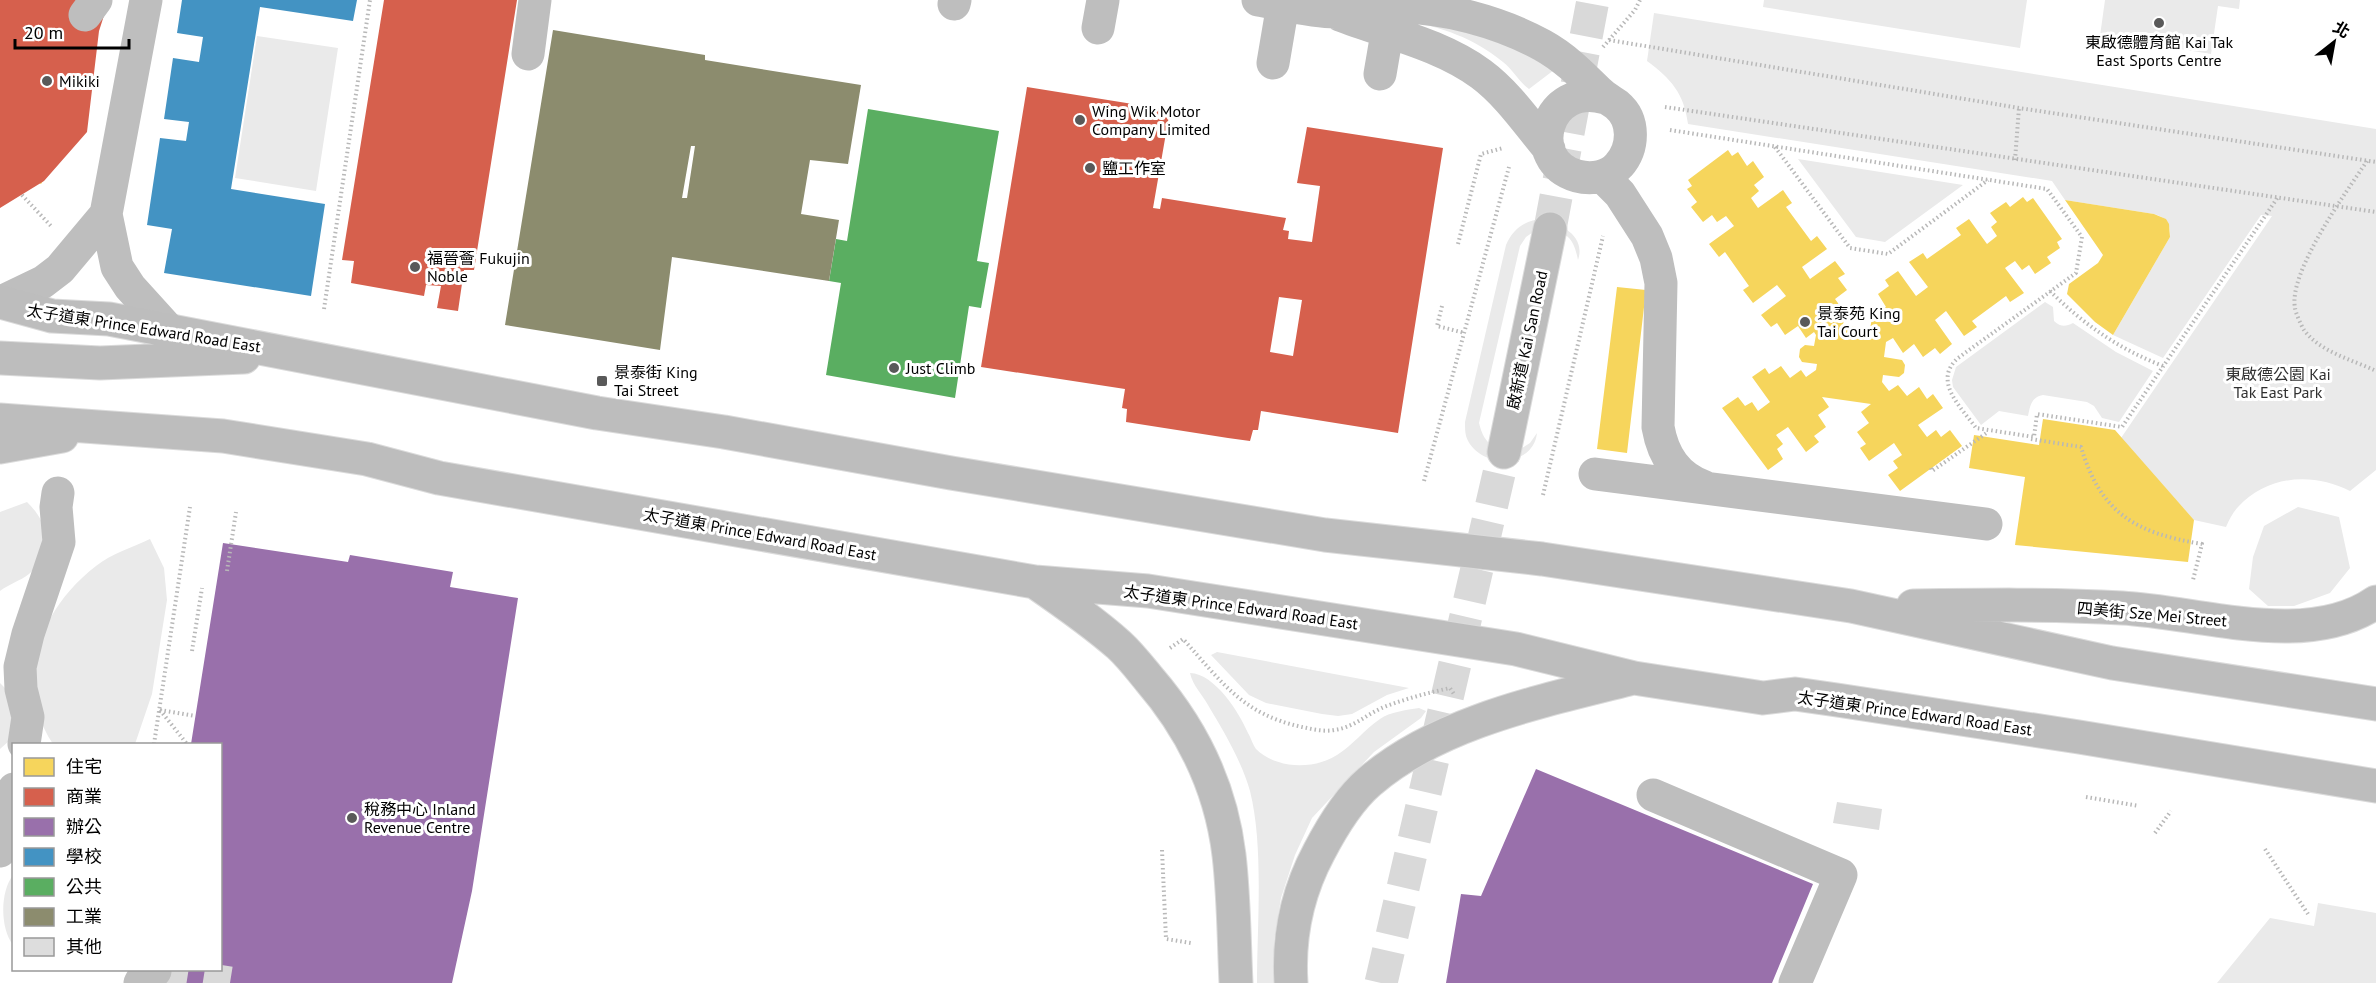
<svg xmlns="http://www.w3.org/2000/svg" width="2376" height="983" font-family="'PT Sans','Noto Sans TC',sans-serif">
  <rect width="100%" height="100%" fill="#fff"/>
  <path fill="#eaeaea" d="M1764 0H2027L2020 48 1763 7Z
    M2105 0H2240L2239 9 2218 6 2211 54 2100 36Z
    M1654 13 2376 129V470L2350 491C2313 472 2268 475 2238 507 2233 512 2229 520 2226 527L2194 520 2121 438 2272 216 2261 215 2163 358 2113 335 2170 237C2171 224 2166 217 2154 214L2065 200 2052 181 1688 124C1684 93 1671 79 1647 61Z
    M1405 20 1484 31 1554 70 1529 89C1519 82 1513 70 1503 62 1472 37 1443 28 1405 20Z
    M257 36 338 48 316 191 235 178Z
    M1798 159 1963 185 1885 242 1856 237Z
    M1543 219C1561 224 1586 236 1578 260 1573 233 1564 232 1539 228L1526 237 1520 246 1479 423C1485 447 1494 447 1516 452L1530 443 1537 433C1533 469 1477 469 1466 436 1465 432 1465 427 1465 422L1506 245C1513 229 1525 220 1543 219Z
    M2045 302 2053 307 2054 321C2061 327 2065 327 2073 323L2116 352 2153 371 2119 422 2102 418 2094 406 2087 402 2043 395C2031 397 2030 407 2028 416L1999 411 1981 425 1953 387 1952 380 1956 367Z
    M27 502C43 518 49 532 41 554 38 562 36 568 29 574 20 581 9 584 0 591V512Z
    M2298 507 2339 517 2350 568 2330 593 2294 606H2268L2249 589 2253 557 2264 526Z
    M150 539 164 568 167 600 152 694 135 744H53C12 682 40 609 96 566 111 554 133 547 150 539Z
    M1217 652 1409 688 1387 695 1352 714 1338 716 1322 714 1266 703 1249 695 1211 655Z
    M1190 673C1215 674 1239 712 1248 733 1251 738 1253 745 1256 749 1276 769 1314 770 1337 755 1353 745 1364 730 1380 719 1390 712 1406 710 1419 708L1426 711 1421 718 1374 752 1312 818 1295 855 1281 898 1274 940 1276 983H1257C1257 924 1264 847 1250 791 1241 760 1224 732 1208 705 1202 694 1193 686 1190 673Z
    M0 683 9 692 15 703 9 741 0 749Z
    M13 875V945C0 928 0 892 13 875Z
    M2318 903 2376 913V983H2217L2270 918 2314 926Z"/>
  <path fill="#f6d55c" d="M0 46 75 56 72 80 23 73 16 148 23 152 29 142 42 149 33 167 47 175 41 184 30 177 21 194 3 183 10 172 0 166Z
    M1728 150 1732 156 1738 152 1747 166 1753 161 1764 177 1754 185 1759 191 1751 198 1758 208 1783 190 1792 203 1786 207 1811 241 1817 236 1827 249 1802 267 1810 279 1835 261 1845 274 1838 278 1847 290 1835 299 1843 310 1833 318 1844 319 1843 325 1870 329 1872 318 1886 307 1878 294 1889 286 1885 280 1898 271 1916 296 1928 287 1909 262 1923 253 1927 259 1961 235 1956 228 1969 219 1987 244 1997 236 1991 227 1997 222 1990 213 2006 202 2010 207 2023 197 2027 202 2033 198 2062 239 2057 242 2060 248 2047 257 2051 263 2035 274 2029 265 2022 270 2015 261 2005 268 2024 293 2010 302 2006 296 1972 321 1977 327 1964 336 1946 311 1935 320 1952 344 1940 354 1935 348 1923 357 1914 344 1903 353 1893 338 1886 342 1884 357 1902 360 1905 365 1904 373 1899 377 1883 375 1882 382 1889 391 1898 385 1907 396 1919 387 1927 399 1933 394 1943 408 1918 425 1927 437 1936 430 1941 437 1950 430 1962 446 1900 491 1888 475 1898 468 1893 461 1902 455 1894 443 1869 461 1860 448 1866 444 1857 432 1869 423 1861 412 1871 404 1822 397 1829 407 1818 415 1826 427 1814 436 1819 442 1806 452 1788 427 1776 435 1783 444 1777 449 1783 459 1768 470 1722 408 1738 397 1745 406 1752 402 1758 411 1770 402 1752 377 1765 368 1769 374 1781 366 1790 378 1801 370 1806 377 1816 370 1817 364 1802 362 1799 357 1800 349 1805 345 1814 346 1816 335 1814 332 1806 338 1798 326 1785 335 1777 323 1771 327 1761 315 1786 296 1777 285 1753 303 1743 290 1749 286 1725 252 1719 257 1709 244 1734 226 1726 216 1717 222 1712 215 1703 222 1691 207 1697 202 1687 189 1692 186 1688 180Z
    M2065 200 2154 214 2166 219 2169 224 2170 237 2113 335 2095 322 2067 294 2069 284 2098 263 2103 255Z
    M1617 287 1646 290 1627 453 1597 449Z
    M2043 419 2115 430 2194 520 2188 562 2015 545 2025 477 1969 468 1974 435 2039 445Z"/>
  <path fill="#d6604d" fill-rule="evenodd" d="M0 0H109L99 31 87 132 44 181 0 208Z
    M384 0H517L474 270H464L458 311 437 308 441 286 426 285 424 296 351 283 354 261 342 260Z
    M1027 87 1170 110 1153 208 1160 209 1162 198 1286 218 1283 230 1289 231 1288 239 1312 242 1320 186 1297 183 1307 127 1443 148 1398 433 1261 411 1258 430H1253L1250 441 1228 438 1126 422 1127 409 1122 408 1125 389 981 367ZM1279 297 1302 300 1293 356 1270 352Z"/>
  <path fill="#9970ab" d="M223 543 348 562 350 555 453 572 450 587 518 598 472 891 452 983H154L156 970H220V744H191Z
    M1536 769 1813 884 1772 983H1446L1461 894 1481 896Z"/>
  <path fill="#4393c3" d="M182 0H357L353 21 260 7 231 189 325 204 311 296 164 273 172 229 147 225 160 138 186 141 189 122 164 119 173 58 199 62 203 37 177 33Z"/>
  <path fill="#5aae61" d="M868 109 999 131 977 261 989 263 981 308 969 306 955 398 826 375 841 283 829 281 836 239 847 241Z"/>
  <path fill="#8c8c6e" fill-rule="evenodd" d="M553 30 705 55V60L861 85 848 164 810 160 801 214 839 220 829 281 672 257 660 350 505 325ZM691 146H695L687 198H682Z"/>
  <path fill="#ddd" d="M1837 802 1882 809 1879 830 1833 823Z"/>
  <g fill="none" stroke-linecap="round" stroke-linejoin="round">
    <path stroke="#d9d9d9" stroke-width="33" stroke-dasharray="33 16" stroke-linecap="butt" d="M155 971 230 983"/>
    <path stroke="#d9d9d9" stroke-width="33" stroke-dasharray="33 16" stroke-linecap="butt" d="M1550 229 1593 0
      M1381 983 1504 452"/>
    <g stroke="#dbdbdb" stroke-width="35">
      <path id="major" d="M0 302 52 316 109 319 597 413 724 432 951 473 1325 535 1542 559 1851 606 2112 663 2376 704
        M0 358 100 363 244 357
        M0 420 223 436 367 459 439 478 1035 582 1148 591 1516 649 1634 678 1763 698 1795 694 1837 700 2079 737 2376 786
        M0 447 62 436
        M1504 452 1550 229
        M1035 582C1064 602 1093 622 1119 645 1130 655 1140 668 1149 679 1193 730 1221 788 1229 855 1234 897 1234 941 1236 983
        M1913 606C1982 605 2052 604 2122 608 2200 612 2307 650 2376 602
        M1291 983C1288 936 1297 893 1319 852 1332 827 1348 800 1369 782 1438 722 1543 701 1629 679"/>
    </g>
    <path stroke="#b8b8b8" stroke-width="4" stroke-dasharray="1.5 3" stroke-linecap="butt" d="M1609 40 2019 108 2376 162
      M1603 47 1635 10 1640 0
      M1665 107 2376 212
      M1670 130 2047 189 2082 237 2076 273 1958 358C1932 381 1961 407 1976 428L2034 437 2037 414 2122 427 2278 197
      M1775 147 1850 248 1888 254 1988 180
      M2015 160 2019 108
      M2367 161C2347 191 2288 272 2295 308 2296 314 2301 325 2304 330 2320 352 2353 360 2376 371
      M22 195 51 226
      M1458 244 1481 154 1503 148
      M2050 291C2083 324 2119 349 2163 366
      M1442 306 1437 326 1465 333
      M324 309 370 0
      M2031 439 2081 447C2101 514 2136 533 2202 544L2193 580
      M1931 468 1932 471 1988 432
      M1424 481 1509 167
      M1543 495 1603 236
      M227 571 236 512
      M1170 648 1183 639C1222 682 1242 714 1302 727 1312 729 1323 732 1334 730 1353 728 1367 714 1384 707 1405 699 1427 693 1450 688L1454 694
      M192 651 202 588
      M160 710 187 744
      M160 710 195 716
      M154 744 190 507
      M2086 797 2139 806
      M2155 833 2171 811
      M2265 849 2308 914
      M1162 850 1166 939 1191 943"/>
    <path stroke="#bebebe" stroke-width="33" d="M146 0 106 214 117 267 130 287 169 330
      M1258 0C1282 4 1311 12 1335 12 1354 12 1374 7 1394 7 1442 6 1500 22 1542 45 1564 57 1581 74 1598 91 1604 97 1610 100 1617 105 1635 120 1634 148 1619 165 1609 177 1592 180 1577 176 1524 161 1546 81 1605 98
      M954 4 955 0
      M85 15 96 0
      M1340 15C1387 33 1440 44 1481 74 1508 94 1528 124 1549 149
      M1098 28 1103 0
      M528 54 535 0
      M1273 63 1283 4
      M1380 74 1387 33
      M1602 176 1620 194 1647 236 1656 258 1661 283 1658 427C1663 456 1677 477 1705 487
      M1 302 43 282 60 269 106 214
      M1595 474 1986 524
      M24 744 28 717 21 689 20 667 28 634 59 542 56 507 58 493
      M1653 795 1841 875 1795 983
      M0 851 14 789
      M140 983 145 974 155 971"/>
    <use href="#major" stroke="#bdbdbd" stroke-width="33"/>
  </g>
  <g fill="#595959" stroke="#fff" stroke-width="2">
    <circle cx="2159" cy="23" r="6"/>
    <circle cx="47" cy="81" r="6"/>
    <circle cx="1080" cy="120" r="6"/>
    <circle cx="1090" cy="168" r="6"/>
    <circle cx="415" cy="267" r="6"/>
    <circle cx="1805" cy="322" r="6"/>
    <circle cx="894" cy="368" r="6"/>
    <rect x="596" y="375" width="12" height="12" rx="3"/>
    <circle cx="352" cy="818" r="6"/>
  </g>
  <g text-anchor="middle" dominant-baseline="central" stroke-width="6" stroke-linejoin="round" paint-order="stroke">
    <g font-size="16" fill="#000" stroke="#fff" text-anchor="start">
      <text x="2159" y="42" text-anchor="middle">東啟德體育館 Kai Tak<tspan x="2159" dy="18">East Sports Centre</tspan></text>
      <text x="59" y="81">Mikiki</text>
      <text x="1092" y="111">Wing Wik Motor<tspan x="1092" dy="18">Company Limited</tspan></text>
      <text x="1102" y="168">鹽工作室</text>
      <text x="427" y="258">福晉薈 Fukujin<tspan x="427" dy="18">Noble</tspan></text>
      <text x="1817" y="313">景泰苑 King<tspan x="1817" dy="18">Tai Court</tspan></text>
      <text x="906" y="368">Just Climb</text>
      <text x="614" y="372">景泰街 King<tspan x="614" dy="18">Tai Street</tspan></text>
      <text x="364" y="809">稅務中心 Inland<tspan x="364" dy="18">Revenue Centre</tspan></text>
    </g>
    <g font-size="16" fill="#000" stroke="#fff">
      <text transform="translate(144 328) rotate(9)">太子道東 Prince Edward Road East</text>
      <text transform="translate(1527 340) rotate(-78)">啟新道 Kai San Road</text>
      <text transform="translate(760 534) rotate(10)">太子道東 Prince Edward Road East</text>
      <text transform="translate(1241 607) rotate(8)">太子道東 Prince Edward Road East</text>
      <text transform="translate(2152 614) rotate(5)">四美街 Sze Mei Street</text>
      <text transform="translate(1915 713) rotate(8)">太子道東 Prince Edward Road East</text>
    </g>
    <g font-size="16" fill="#303030" stroke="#fff">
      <text x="2278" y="374">東啟德公園 Kai<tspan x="2278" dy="18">Tak East Park</tspan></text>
    </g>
  </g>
  <rect x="12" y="743" width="210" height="228" fill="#ffffff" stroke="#999999" stroke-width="1.5"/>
  <rect x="24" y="758" width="30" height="18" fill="#f6d55c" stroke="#999999" stroke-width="1.5"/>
  <text x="66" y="773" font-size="18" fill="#000000">住宅</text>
  <rect x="24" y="788" width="30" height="18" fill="#d6604d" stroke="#999999" stroke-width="1.5"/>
  <text x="66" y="803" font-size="18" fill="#000000">商業</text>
  <rect x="24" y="818" width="30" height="18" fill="#9970ab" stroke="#999999" stroke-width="1.5"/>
  <text x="66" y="833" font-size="18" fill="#000000">辦公</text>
  <rect x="24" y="848" width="30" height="18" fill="#4393c3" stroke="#999999" stroke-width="1.5"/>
  <text x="66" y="863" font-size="18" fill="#000000">學校</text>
  <rect x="24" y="878" width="30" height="18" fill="#5aae61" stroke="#999999" stroke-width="1.5"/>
  <text x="66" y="893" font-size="18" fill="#000000">公共</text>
  <rect x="24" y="908" width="30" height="18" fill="#8c8c6e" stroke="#999999" stroke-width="1.5"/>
  <text x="66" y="923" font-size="18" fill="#000000">工業</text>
  <rect x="24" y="938" width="30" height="18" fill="#dddddd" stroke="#999999" stroke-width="1.5"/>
  <text x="66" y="953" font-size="18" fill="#000000">其他</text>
  <g transform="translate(2334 42) rotate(31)" stroke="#ffffff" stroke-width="4.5" paint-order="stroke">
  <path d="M0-4.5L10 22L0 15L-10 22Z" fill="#000000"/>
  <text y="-9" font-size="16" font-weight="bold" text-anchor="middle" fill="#000000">北</text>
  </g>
  <path d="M15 39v9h114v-9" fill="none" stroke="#000000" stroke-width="3"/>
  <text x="24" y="39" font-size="18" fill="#000000" stroke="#ffffff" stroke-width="4.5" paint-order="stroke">20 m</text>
</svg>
